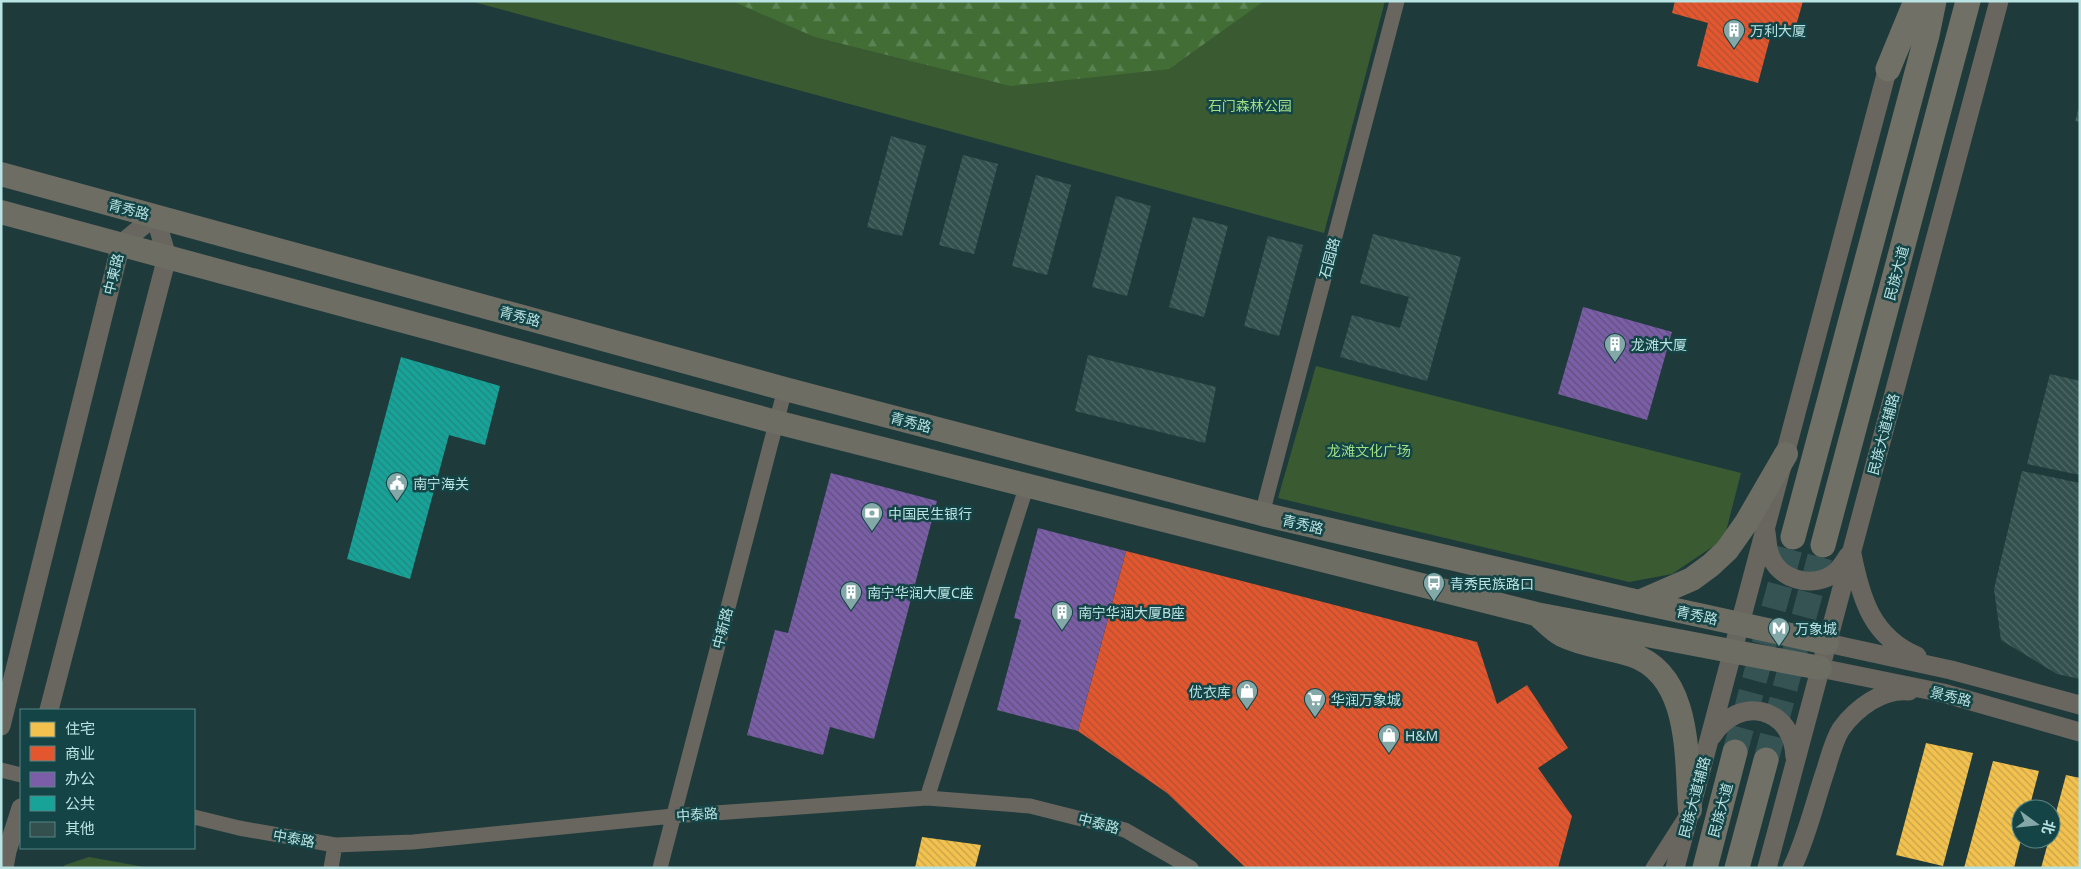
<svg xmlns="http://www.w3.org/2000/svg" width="2081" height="869" font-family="'Noto Sans','Noto Sans SC',sans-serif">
  <defs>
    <pattern id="forest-firs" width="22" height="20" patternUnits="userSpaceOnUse" patternTransform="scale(1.25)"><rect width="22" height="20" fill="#426e36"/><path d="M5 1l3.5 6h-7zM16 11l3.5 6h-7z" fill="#5b8353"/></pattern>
    <pattern id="homes-back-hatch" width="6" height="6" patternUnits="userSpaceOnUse" patternTransform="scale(1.25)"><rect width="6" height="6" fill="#f2c14e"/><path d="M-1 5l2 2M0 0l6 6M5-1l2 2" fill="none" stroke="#c4a24c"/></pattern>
    <pattern id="shops-back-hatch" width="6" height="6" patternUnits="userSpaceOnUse" patternTransform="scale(1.25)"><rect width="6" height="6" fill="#e4572e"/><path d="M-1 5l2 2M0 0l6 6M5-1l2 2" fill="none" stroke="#b05135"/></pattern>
    <pattern id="offices-back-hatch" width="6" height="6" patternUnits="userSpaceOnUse" patternTransform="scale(1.25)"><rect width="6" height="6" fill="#7b5ea7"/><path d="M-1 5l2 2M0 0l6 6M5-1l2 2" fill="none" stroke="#5d527a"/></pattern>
    <pattern id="public-back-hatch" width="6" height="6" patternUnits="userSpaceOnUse" patternTransform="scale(1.25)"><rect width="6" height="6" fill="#17a398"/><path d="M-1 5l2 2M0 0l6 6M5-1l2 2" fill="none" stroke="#21867f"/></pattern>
    <pattern id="building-back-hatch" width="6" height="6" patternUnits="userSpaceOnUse" patternTransform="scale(1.25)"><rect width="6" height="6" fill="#34504e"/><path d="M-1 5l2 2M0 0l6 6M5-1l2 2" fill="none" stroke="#4f6967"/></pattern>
  </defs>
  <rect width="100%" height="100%" fill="#1f3a3b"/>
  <path fill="#3a5b31" d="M470 1H1385L1324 233Z
    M1316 366 1741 473 1724 539 1672 574 1629 582 1278 498Z
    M89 857 150 868H62L65 865Z"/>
  <path fill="url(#forest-firs)" d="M732 1H1264L1169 69 1011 86 815 37Z"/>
  <path fill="url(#homes-back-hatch)" d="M1926 743 1973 753 1943 866 1896 855Z
    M1993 761 2039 771 2029 809H2021V840L2014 868H1964Z
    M2066 775 2080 778V868H2041L2049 839H2051V831Z
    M922 837 981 845 975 868H915Z"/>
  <path fill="url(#shops-back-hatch)" d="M1675 1H1803L1794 33 1773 27 1758 83 1697 66 1708 23 1672 13Z
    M1126 551 1477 642 1497 704 1527 685 1568 748 1538 768 1572 816 1558 868H1246L1167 793 1078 731Z"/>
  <path fill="url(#offices-back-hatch)" d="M1583 307 1672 332 1647 420 1558 394Z
    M831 473 937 501 874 739 830 727 823 755 747 735 775 630 788 633Z
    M1038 528 1126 551 1078 731 997 710 1021 620 1014 618Z"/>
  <path fill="url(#public-back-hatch)" d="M401 357 500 386 485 445 449 435 410 579 347 559Z"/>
  <path fill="url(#building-back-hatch)" d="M2079 107H2080V122L2075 121Z
    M891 136 926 146 902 236 867 227Z
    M963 155 998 164 974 254 939 245Z
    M1036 175 1071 185 1047 275 1012 266Z
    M1116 196 1151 206 1127 296 1092 287Z
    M1193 217 1228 226 1204 317 1169 307Z
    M1373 234 1461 257 1427 381 1340 357 1352 315 1400 328 1409 297 1360 283Z
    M1268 236 1303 245 1279 336 1244 326Z
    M1088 355 1216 387 1205 443 1075 411Z
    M2050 374 2080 381V475L2027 464Z
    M2022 471 2080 483V679L2057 674 2001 640 1994 589Z"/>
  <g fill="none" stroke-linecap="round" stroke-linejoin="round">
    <path stroke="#365354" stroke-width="25" stroke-dasharray="25 12" stroke-linecap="butt" d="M1735 752 1793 537
      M1766 760 1823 545"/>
    <path stroke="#68665f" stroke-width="15" d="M1262 514 1397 1
      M1 770 21 775
      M927 798 1027 485
      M194 817 239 828 335 845 413 842 673 816 927 798 1030 806 1125 830 1191 868
      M331 868 335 845
      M660 868 785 389
      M1653 868 1685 818"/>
    <path stroke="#68665f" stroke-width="19" d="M1766 532C1767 538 1767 545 1769 552 1777 580 1813 590 1836 572 1841 567 1845 561 1848 556
      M1852 554C1861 599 1872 637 1917 656
      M1827 643 1951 670 2080 705
      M1820 668 1943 693 2080 732
      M1 726 121 244 155 216 167 257 49 710
      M1712 736C1739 694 1793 707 1795 757
      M4 868 7 851 21 808
      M1675 868 1891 56
      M1767 868 1999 1
      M1792 868C1807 837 1815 801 1826 769 1830 756 1834 740 1841 729 1856 708 1883 688 1909 691"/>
    <path stroke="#6d6d64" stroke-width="24" d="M1 174 785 389 1262 514 1639 602 1827 643
      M1 212 776 422 1536 614 1820 668
      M1639 602 1692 579 1711 565 1727 550 1746 523 1786 454
      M1541 618C1547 623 1554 631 1562 635 1584 646 1608 647 1632 655 1692 675 1686 759 1690 810"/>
    <path stroke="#707066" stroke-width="25" d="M1888 69 1916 1
      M1793 537 1927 35 1934 1
      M1823 545 1968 1
      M1705 868 1735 752
      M1737 868 1766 760"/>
  </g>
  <defs>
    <g id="building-pin" transform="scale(1.125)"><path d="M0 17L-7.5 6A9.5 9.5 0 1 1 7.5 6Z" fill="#84a8a8" stroke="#144446"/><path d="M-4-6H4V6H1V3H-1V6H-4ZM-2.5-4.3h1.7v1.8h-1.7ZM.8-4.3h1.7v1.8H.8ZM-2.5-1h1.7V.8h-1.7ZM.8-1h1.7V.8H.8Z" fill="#fff"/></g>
    <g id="civic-pin" transform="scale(1.125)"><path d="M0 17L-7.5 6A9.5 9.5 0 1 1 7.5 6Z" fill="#84a8a8" stroke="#144446"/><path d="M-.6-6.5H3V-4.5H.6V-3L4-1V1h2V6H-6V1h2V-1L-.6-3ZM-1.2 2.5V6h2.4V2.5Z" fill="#fff"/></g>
    <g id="bank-pin" transform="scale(1.125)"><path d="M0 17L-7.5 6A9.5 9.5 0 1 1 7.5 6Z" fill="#84a8a8" stroke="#144446"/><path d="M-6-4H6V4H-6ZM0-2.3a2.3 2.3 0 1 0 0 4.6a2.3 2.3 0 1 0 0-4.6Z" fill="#fff"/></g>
    <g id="bus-pin" transform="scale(1.125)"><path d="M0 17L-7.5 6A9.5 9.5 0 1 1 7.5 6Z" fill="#84a8a8" stroke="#144446"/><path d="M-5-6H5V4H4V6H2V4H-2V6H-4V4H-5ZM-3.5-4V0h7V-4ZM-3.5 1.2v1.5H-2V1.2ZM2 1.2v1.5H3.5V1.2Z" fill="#fff"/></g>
    <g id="metro-pin" transform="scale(1.125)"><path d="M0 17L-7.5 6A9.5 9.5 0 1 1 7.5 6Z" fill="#84a8a8" stroke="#144446"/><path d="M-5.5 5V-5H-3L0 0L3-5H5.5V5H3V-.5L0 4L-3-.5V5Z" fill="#fff"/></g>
    <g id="shop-pin" transform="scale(1.125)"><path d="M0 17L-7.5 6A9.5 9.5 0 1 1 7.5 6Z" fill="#84a8a8" stroke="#144446"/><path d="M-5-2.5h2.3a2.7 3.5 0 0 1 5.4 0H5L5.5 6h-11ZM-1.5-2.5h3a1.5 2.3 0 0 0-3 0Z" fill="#fff"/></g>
    <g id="supermarket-pin" transform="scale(1.125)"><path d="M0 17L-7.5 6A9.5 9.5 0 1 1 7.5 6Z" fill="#84a8a8" stroke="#144446"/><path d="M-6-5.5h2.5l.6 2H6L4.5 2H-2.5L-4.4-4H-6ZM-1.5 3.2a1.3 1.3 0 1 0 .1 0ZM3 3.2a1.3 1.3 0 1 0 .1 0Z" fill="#fff"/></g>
  </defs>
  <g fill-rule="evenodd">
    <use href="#building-pin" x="1734" y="30"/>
    <use href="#building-pin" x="1615" y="344"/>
    <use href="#civic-pin" x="397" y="483"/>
    <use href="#bank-pin" x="872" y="513"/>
    <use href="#bus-pin" x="1434" y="583"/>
    <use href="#building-pin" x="851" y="592"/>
    <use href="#building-pin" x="1062" y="612"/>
    <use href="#metro-pin" x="1779" y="628"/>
    <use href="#shop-pin" x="1247" y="691"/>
    <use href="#supermarket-pin" x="1315" y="699"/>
    <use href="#shop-pin" x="1389" y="735"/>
  </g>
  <g text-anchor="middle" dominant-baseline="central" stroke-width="5" stroke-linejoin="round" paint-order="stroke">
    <g font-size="14" fill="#bae3e3" stroke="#144446" text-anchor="start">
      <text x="1750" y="30">万利大厦</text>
      <text x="1631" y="344">龙滩大厦</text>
      <text x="413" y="483">南宁海关</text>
      <text x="888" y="513">中国民生银行</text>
      <text x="1450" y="583">青秀民族路口</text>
      <text x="867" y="592">南宁华润大厦C座</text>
      <text x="1078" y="612">南宁华润大厦B座</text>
      <text x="1795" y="628">万象城</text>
      <text x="1231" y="691" text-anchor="end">优衣库</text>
      <text x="1331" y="699">华润万象城</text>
      <text x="1405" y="735">H&amp;M</text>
    </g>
    <g font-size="14" fill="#9edf84" stroke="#144446">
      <text x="1250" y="105">石门森林公园</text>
      <text x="1369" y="450">龙滩文化广场</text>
    </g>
    <g font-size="14" fill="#bae3e3" stroke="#144446">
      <text transform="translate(129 209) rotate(15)">青秀路</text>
      <text transform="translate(1329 258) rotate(-75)">石园路</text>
      <text transform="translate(1896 273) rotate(-75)">民族大道</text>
      <text transform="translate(113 274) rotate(-76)">中柬路</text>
      <text transform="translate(520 316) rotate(15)">青秀路</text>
      <text transform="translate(911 422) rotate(15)">青秀路</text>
      <text transform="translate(1883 434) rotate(-75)">民族大道辅路</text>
      <text transform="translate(1303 524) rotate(13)">青秀路</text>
      <text transform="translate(1697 615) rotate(12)">青秀路</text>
      <text transform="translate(722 628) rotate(-75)">中新路</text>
      <text transform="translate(1951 696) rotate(14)">景秀路</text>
      <text transform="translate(1694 797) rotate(-75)">民族大道辅路</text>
      <text transform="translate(1720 810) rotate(-75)">民族大道</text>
      <text transform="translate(697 814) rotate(-4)">中泰路</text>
      <text transform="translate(1099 823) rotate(15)">中泰路</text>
      <text transform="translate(294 838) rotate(10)">中泰路</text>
    </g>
  </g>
  <rect width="2081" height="869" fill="none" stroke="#bae3e3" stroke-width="5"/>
  <rect x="20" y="709" width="175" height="140" fill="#144446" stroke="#568485"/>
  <rect x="30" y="722" width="25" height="15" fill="#f2c14e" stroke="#568485"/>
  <text x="65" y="734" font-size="15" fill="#bae3e3">住宅</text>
  <rect x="30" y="746" width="25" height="15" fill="#e4572e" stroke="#568485"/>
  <text x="65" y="759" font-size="15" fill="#bae3e3">商业</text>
  <rect x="30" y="772" width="25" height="15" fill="#7b5ea7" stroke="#568485"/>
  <text x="65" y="784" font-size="15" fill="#bae3e3">办公</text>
  <rect x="30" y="796" width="25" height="15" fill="#17a398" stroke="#568485"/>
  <text x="65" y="809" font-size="15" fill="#bae3e3">公共</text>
  <rect x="30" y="822" width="25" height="15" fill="#34504e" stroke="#568485"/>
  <text x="65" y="834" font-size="15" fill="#bae3e3">其他</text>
  <g transform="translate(2036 824) rotate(105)"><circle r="24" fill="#144446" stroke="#568485"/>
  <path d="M0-4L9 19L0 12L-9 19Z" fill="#84a8a8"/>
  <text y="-8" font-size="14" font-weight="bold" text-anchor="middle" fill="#bae3e3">北</text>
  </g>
</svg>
